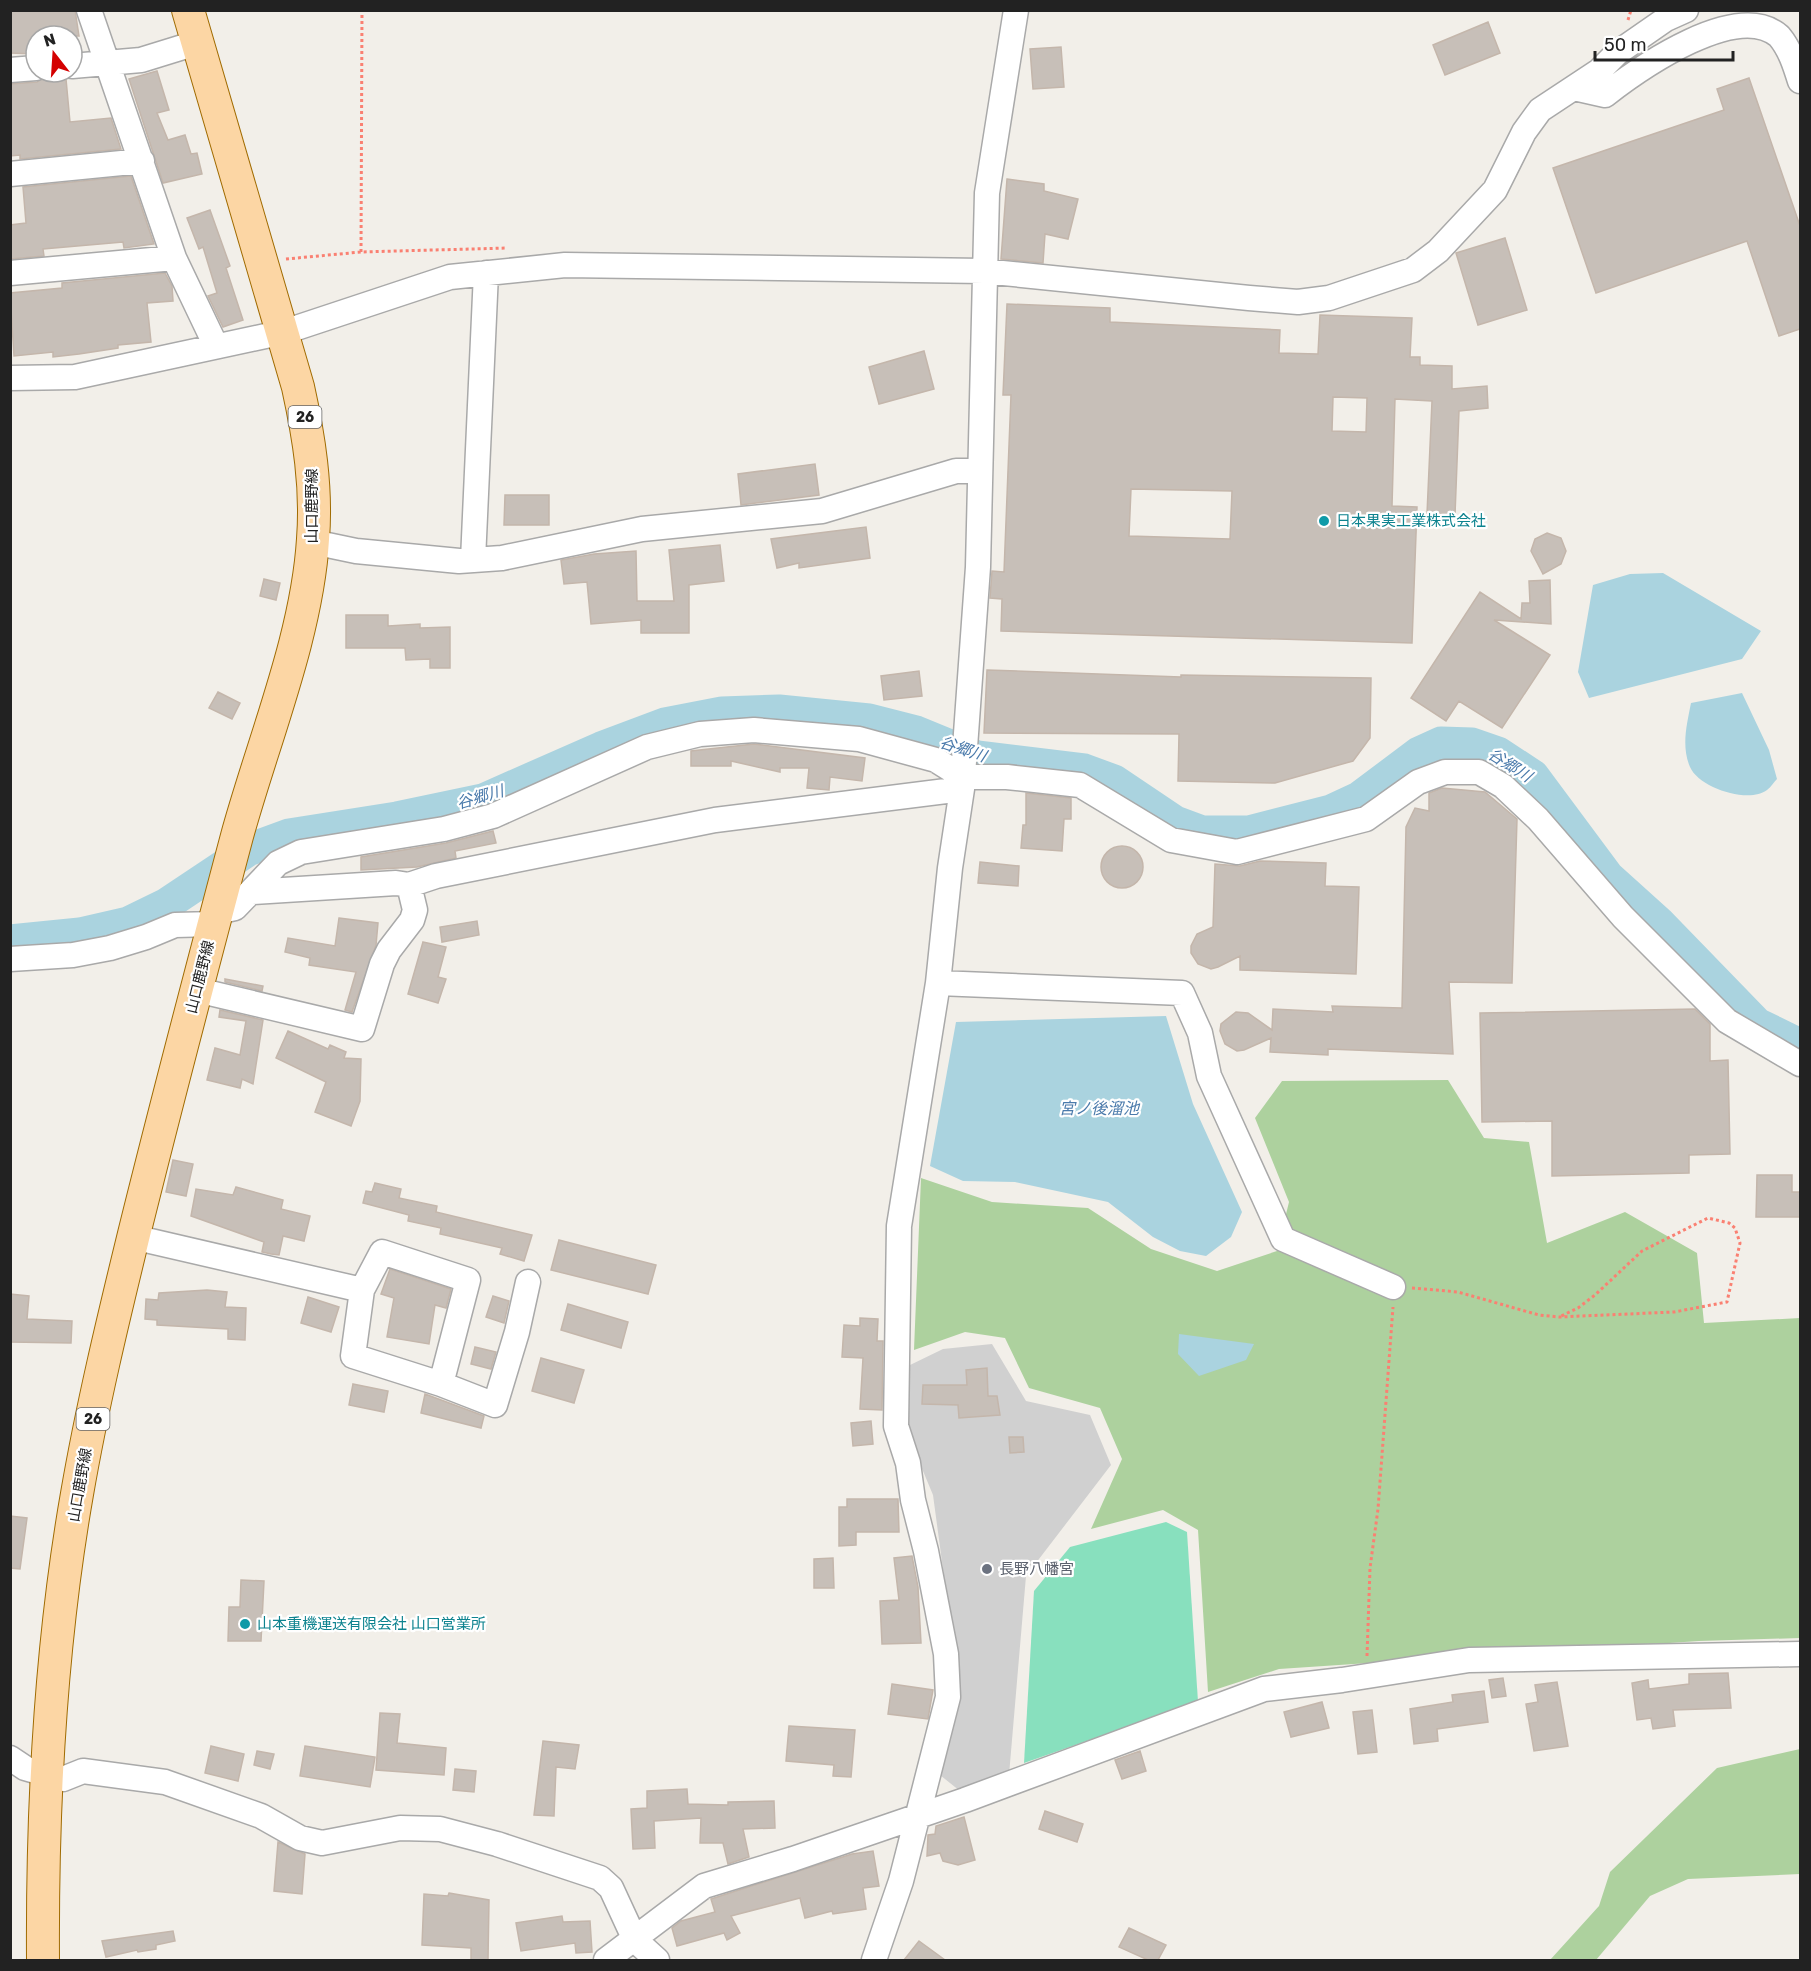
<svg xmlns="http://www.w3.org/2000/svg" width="1811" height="1971" font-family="Rubik,'Noto Sans JP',sans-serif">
  <rect width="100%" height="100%" fill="#f2efe9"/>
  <path fill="#d0d0d0" d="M992 1344 1026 1401 1090 1415 1111 1465 1026 1576 1009 1775 960 1791 940 1775 950 1621 933 1495 911 1442 904 1387 908 1366 943 1349Z"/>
  <path fill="#add19e" d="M1448 1080 1484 1138 1529 1142 1547 1243 1625 1212 1697 1253 1704 1323 1800 1318V1638L1699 1641 1279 1669 1208 1692 1198 1530 1163 1510 1091 1529 1122 1459 1100 1408 1029 1388 1005 1338 965 1332 914 1350 921 1178 992 1202 1088 1208 1151 1249 1217 1271 1277 1251 1289 1202 1255 1118 1282 1081Z
    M1800 1749V1874L1688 1879 1650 1896 1596 1960H1550L1599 1906 1610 1872 1717 1768Z"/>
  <path fill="#88e0be" d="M1166 1522 1187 1532 1198 1702 1024 1763 1034 1591 1070 1547Z"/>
  <path fill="#aad3df" d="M1663 573 1761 631 1742 659 1589 698 1578 672 1593 585 1630 574Z
    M1742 693 1769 750 1777 779C1774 782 1771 787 1767 790 1749 804 1699 788 1690 767 1681 746 1687 724 1691 703Z
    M1166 1016 1193 1104 1242 1212 1231 1237 1206 1256 1180 1251 1153 1237 1108 1202 1015 1182 963 1181 930 1166 956 1022Z
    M1179 1334 1254 1344 1246 1360 1199 1376 1178 1354Z"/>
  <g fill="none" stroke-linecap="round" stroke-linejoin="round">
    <path stroke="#aad3df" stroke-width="33" d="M10 941 80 934 128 923 167 904 248 850 289 835 397 818 483 800 601 748 665 724 722 713 779 711 869 720 916 732 977 757 1084 770 1114 781 1175 822 1202 832H1249L1331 811 1359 798 1419 753 1441 743 1472 744 1498 753 1533 776 1608 877 1659 923 1757 1024 1800 1045"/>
  </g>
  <path fill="#c7bfb8" stroke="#c4b6ab" stroke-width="1.5" fill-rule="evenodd" d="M10 10H75L79 36H36V54L10 53Z
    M1488 22 1500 53 1445 75 1433 45Z
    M1061 47 1064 87 1033 89 1030 49Z
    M157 71 169 110 157 113 168 140 185 135 191 154 197 153 202 174 163 183 129 79Z
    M60 73 66 79 70 122 111 118 121 149 20 159V155L10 156V84L37 82 49 74Z
    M1749 78 1800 226V329L1779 336 1747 241 1596 293 1553 168 1724 110 1717 89Z
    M131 176 154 244 124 248 123 242 43 249 44 256 10 259V225L26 223 23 187Z
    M1007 179 1044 184V191L1078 199 1068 239 1045 234 1043 263 1001 259Z
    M210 210 230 266 226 268 243 320 223 327 208 296 217 293 203 247 199 249 187 218Z
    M1505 238 1527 310 1478 325 1456 253Z
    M165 273 172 286 173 301 147 303 151 342 118 345V348L79 354 53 357V352L14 356 10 293 62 288V283Z
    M1007 304 1110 308V322L1280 330 1279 353 1318 354 1320 315 1412 318 1410 357H1420V365L1452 366V389L1487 386 1488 408 1459 411 1455 515 1427 514 1432 401 1395 399 1392 506 1417 507 1412 643 1001 631 1002 599 990 598 992 571 1004 572 1011 395H1003ZM1333 397 1367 398 1366 432 1332 431ZM1131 489 1232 491 1230 539 1129 536Z
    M924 351 934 389 879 404 869 367Z
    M815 464 819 495 741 505 738 474Z
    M505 495H549V525H504Z
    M866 527 870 558 799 568V563L777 568 771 539Z
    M1547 533 1561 538 1566 551 1561 564 1543 574 1531 551 1535 539Z
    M720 545 724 581 689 585V633H641V620L591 624 587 582 564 584 561 560 594 554 636 551 637 601H674L669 550Z
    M264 579 280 583 276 600 260 596Z
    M1550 580 1551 624 1494 620 1550 655 1502 728 1459 701 1446 721 1411 698 1480 592 1521 619 1522 603H1530L1529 581Z
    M346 615H388V626L420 624V628L450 627V668H430V659L406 660 405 648H346Z
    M987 670 1181 677V675L1371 678 1370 738 1353 761 1275 783 1178 781 1179 734 984 733Z
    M919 671 922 696 884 700 881 676Z
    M218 692 240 703 232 719 209 708Z
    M754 744 865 758 862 781 830 777 829 790 807 788 809 768H780V772L731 761V766H691V751Z
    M1442 788 1485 792 1517 819 1512 983 1449 982 1453 1054 1328 1049V1055L1270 1052 1271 1038 1244 1050 1237 1051 1225 1044 1220 1031 1221 1024 1236 1012 1248 1013 1272 1030 1273 1009 1333 1012 1332 1006 1402 1008 1406 827 1415 808 1429 811V793Z
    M1026 793 1071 798V819H1064L1062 851 1021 848 1023 825H1026Z
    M493 831 496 843 455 851 456 858 417 867 361 870V857L446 843Z
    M1101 867a21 21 0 1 1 42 0a21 21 0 1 1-42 0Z
    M1260 861 1326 863 1325 886 1359 887 1356 974 1240 970V956L1218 967 1211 969 1198 964 1191 953V946L1197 934 1213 927 1215 864 1240 866Z
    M980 862 1019 866 1018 886 978 883Z
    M339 918 378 923 376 945 352 1012 345 1010 356 972 309 965 310 958 285 952 288 938 335 946Z
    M477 921 479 935 442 942 440 927Z
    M423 942 446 947 438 977 446 979 438 1003 408 994Z
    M225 979 263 986 262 991 225 982Z
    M1695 1009 1710 1024V1061L1728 1060 1730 1154 1689 1155V1173L1552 1176V1121L1482 1122 1480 1013Z
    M220 1010 263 1020 253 1084 242 1079 240 1088 207 1080 215 1048 240 1055 246 1021 219 1017Z
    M288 1031 328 1049 330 1045 346 1052 344 1058 361 1059 360 1101 351 1126 315 1112 326 1082 276 1058Z
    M173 1160 193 1164 186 1196 166 1192Z
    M1757 1175H1792V1192H1800V1217H1756Z
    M375 1183 401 1189 399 1198 437 1206 436 1212 532 1235 524 1261 500 1254 502 1248 440 1234 441 1228 408 1221 409 1215 363 1203 366 1191 372 1192Z
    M236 1187 283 1200 281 1209 310 1216 304 1241 283 1236 279 1255 271 1254 262 1252 264 1242 191 1216 196 1189 233 1195Z
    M559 1240 656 1265 648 1294 551 1270Z
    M390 1269 451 1289 446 1308 435 1305 429 1344 387 1337 394 1298 381 1294Z
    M207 1290 227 1292 225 1307 246 1308 245 1340 228 1339V1329L157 1325V1320L145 1319 146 1299 158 1300 159 1293Z
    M10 1294 29 1296 27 1319 72 1321 71 1343 10 1342Z
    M493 1296 509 1301 504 1323 486 1317Z
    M308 1297 339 1307 331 1332 301 1323Z
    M568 1304 628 1322 621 1348 561 1330Z
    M860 1318 878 1319 877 1341H883L882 1410 860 1409 863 1358 842 1357 844 1325 860 1326Z
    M475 1347 496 1352 491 1369 471 1364Z
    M541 1358 584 1370 574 1403 532 1391Z
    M987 1368 988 1396H997L1000 1415 959 1418 958 1405 922 1404 923 1385H967L966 1370Z
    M353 1384 388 1391 384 1412 349 1405Z
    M425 1394 484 1416 481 1428 421 1413Z
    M871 1421 873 1444 853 1446 851 1423Z
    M1009 1437H1023L1024 1452 1010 1453Z
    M847 1499H898L899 1532H856V1545L839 1546V1507H847Z
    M10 1516 27 1518 20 1569 10 1568Z
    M912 1556 918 1587 921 1643 882 1644 880 1601 899 1600 894 1558Z
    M833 1558 834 1588H814V1559Z
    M241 1580 264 1581 261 1641H228L229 1607H240Z
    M1728 1673 1731 1708 1673 1710 1675 1726 1653 1729 1651 1718 1637 1720 1632 1683 1648 1680 1649 1689 1689 1684V1674Z
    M1503 1678 1506 1696 1492 1698 1489 1680Z
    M1557 1682 1568 1746 1534 1751 1526 1704 1538 1702 1535 1685Z
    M892 1684 933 1690 928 1719 888 1714Z
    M1484 1691 1488 1722 1437 1729 1438 1741 1414 1744 1410 1709 1453 1702 1452 1695Z
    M1322 1702 1329 1728 1291 1737 1284 1712Z
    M1372 1710 1377 1752 1358 1754 1353 1712Z
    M380 1713 400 1714 397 1743 446 1748 444 1775 376 1770Z
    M789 1726 855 1730 851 1777 833 1776 834 1765 786 1761Z
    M543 1741 579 1745 575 1769 556 1767 554 1816 534 1815Z
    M211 1746 244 1754 238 1781 205 1773Z
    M305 1746 375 1757 370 1787 300 1776Z
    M257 1751 274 1754 270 1769 254 1765Z
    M1140 1751 1146 1771 1122 1779 1115 1760Z
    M455 1769 476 1771 474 1792 453 1790Z
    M687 1789 688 1804 728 1805V1802L774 1801 775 1828 743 1829 749 1857 728 1864 723 1843H700L701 1818 654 1821 655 1848 633 1849 631 1809 647 1808V1791Z
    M1045 1811 1083 1824 1077 1842 1039 1829Z
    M964 1817 975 1860 958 1865 943 1861 940 1853 927 1856 928 1835 935 1834 936 1826Z
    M278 1842 305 1854 302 1894 274 1891Z
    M873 1851 879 1886 863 1888 866 1909 833 1914 832 1911 805 1918 800 1898 731 1916 740 1933 727 1940 724 1933 677 1946 672 1928 681 1921 715 1912 711 1899 852 1854Z
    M449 1893 489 1900 488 1960H471V1948L422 1945 424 1894 448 1896Z
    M562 1916 563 1922 590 1921 592 1952 576 1953 575 1943 521 1951 516 1923Z
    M1129 1928 1166 1945 1158 1960H1148L1119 1947Z
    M173 1931 175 1941 156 1945V1949L138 1952 137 1950 106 1957 102 1941Z
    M919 1941 945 1960H904Z"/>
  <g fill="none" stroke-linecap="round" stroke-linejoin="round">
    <g stroke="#a9a9a9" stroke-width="27">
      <path id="minor" d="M89 10 174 258 216 346
        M72 66 141 60 196 43
        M10 70 36 68
        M1574 88 1605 95C1641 67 1737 0 1779 36 1790 49 1795 65 1800 81
        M10 174 142 161
        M10 273 174 258
        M10 378 75 377 284 332 450 277 565 265 983 271 1249 298 1298 302 1329 298 1413 270 1438 251 1495 190 1524 132 1540 110 1599 71 1617 53 1666 19 1686 10
        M313 542 356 551 459 561 502 558 642 529 822 511 956 471H980
        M473 560 486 273
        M409 885 436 876 715 820 962 789
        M217 912 235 908 278 863 301 852 444 829 493 816 647 747 700 734 754 730 859 739 936 760 963 777H1007L1080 785 1171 840 1237 852 1366 819 1418 782 1445 772H1479L1503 786 1538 819 1623 917 1727 1021 1800 1064
        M10 959 73 955 110 948 146 937 175 925 214 924
        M938 983 1182 993 1200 1033 1209 1076 1283 1239 1393 1287
        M197 990 362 1029 382 964 389 950 412 920 415 910 409 885 396 883 252 892
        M133 1237 362 1290 353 1356 441 1384 468 1280 382 1252 362 1290
        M441 1384 495 1405 517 1332 528 1282
        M10 1758 25 1768 63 1779 83 1771 165 1782 261 1816 300 1838 322 1843 400 1828 440 1829 497 1844 600 1878 611 1888 635 1940 657 1960
        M606 1960 704 1886 793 1859 965 1800 1264 1689 1342 1680 1469 1660 1800 1654
        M874 1960 901 1881 948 1697 946 1654 926 1551 913 1500 908 1463 896 1426 899 1226 938 983 950 868 962 789 978 567 987 193 1016 10"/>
    </g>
    <g stroke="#a06b00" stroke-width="34">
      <path id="major" d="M43 1960C42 1805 50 1648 77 1494 92 1407 113 1320 134 1234 167 1101 202 968 237 836 263 741 307 637 313 539 317 487 309 437 298 387L188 10"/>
    </g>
    <path stroke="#fa8072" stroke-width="3" stroke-dasharray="3 3" stroke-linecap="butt" d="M1628 20 1631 10
      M361 252 362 10
      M286 259 361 252 507 248
      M1412 1288 1458 1292 1539 1315 1559 1317 1674 1312 1727 1302 1740 1243 1735 1228 1729 1223 1708 1218 1642 1251 1595 1295 1578 1308 1559 1317
      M1367 1656 1370 1568 1378 1509 1393 1307"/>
    <use href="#minor" stroke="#fff" stroke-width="24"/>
    <use href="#major" stroke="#fcd6a4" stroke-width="32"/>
  </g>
  <g fill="#0f9aa8" stroke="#fff" stroke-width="2">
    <circle cx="1324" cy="521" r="6"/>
    <circle cx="245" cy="1624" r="6"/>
  </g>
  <circle fill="#6b7280" stroke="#fff" stroke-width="2" cx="987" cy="1569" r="6"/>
  <g text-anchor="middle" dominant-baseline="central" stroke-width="4.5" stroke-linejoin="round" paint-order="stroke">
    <g fill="#fff" stroke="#646464" stroke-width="1.5">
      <rect x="288.5" y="406" width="33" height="22" rx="4.5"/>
      <rect x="76.5" y="1408" width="33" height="22" rx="4.5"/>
    </g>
    <g font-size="14" font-weight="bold" fill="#222">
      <text x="305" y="417">26</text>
      <text x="93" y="1419">26</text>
    </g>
    <g font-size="15" fill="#222" stroke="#fff">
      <text transform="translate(312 506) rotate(-90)">山口鹿野線</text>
      <text transform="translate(200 977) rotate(-76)">山口鹿野線</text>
      <text transform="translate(80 1485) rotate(-80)">山口鹿野線</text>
    </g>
    <g font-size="15" fill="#0d838f" stroke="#fff" text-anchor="start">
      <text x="1336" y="521">日本果実工業株式会社</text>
      <text x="257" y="1624">山本重機運送有限会社 山口営業所</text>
    </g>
    <g font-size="15" fill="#5b616d" stroke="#fff" text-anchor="start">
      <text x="999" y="1569">長野八幡宮</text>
    </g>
    <g font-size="16" font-style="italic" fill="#4a7aab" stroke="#fff">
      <text transform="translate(963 749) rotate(19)">谷郷川</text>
      <text transform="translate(1510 765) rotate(32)">谷郷川</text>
      <text transform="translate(480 797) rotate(-16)">谷郷川</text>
      <text x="1099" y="1108">宮ノ後溜池</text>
    </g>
  </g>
  <rect width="1811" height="1971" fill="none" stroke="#222222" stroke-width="24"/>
  <g transform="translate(54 54) rotate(343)"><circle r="28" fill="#ffffff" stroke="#a7a7a7" stroke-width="1.5"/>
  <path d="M0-4.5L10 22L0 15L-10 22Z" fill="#d40000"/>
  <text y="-9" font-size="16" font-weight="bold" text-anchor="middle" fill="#222222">N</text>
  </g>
  <path d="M1595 51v9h138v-9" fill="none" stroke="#222222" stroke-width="3"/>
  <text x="1604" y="51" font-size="18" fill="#222222" stroke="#ffffff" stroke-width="4.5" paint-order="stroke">50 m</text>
</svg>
